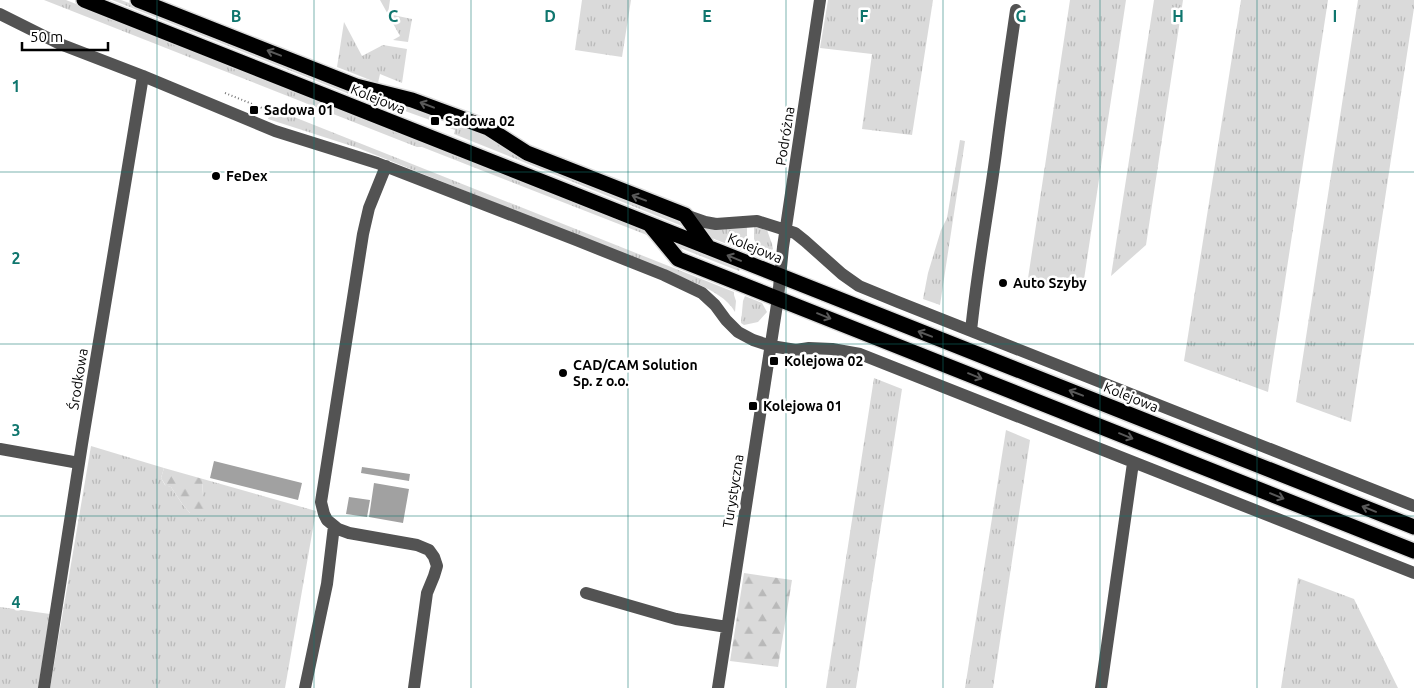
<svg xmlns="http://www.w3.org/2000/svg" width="1414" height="688" font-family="Ubuntu,sans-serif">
  <defs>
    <pattern id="grass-tufts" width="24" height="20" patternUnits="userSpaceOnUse" patternTransform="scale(1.25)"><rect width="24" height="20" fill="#dadada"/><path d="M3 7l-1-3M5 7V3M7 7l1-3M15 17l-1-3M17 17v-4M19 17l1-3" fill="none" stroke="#b9b9b9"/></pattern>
    <pattern id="forest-firs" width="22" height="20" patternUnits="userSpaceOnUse" patternTransform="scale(1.25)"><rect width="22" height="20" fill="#dadada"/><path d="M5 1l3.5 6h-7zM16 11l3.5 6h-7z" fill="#b9b9b9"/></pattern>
  </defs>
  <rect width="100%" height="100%" fill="#fff"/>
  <path fill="url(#grass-tufts)" d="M44 0H66L741 267 739 271 422 147H417L394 138Z
    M112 0H121L406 104 439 117V121L431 117 430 120 405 111 403 114 392 111Z
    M380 0H390L388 14 412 19 408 42 393 40 400 36Z
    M582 0H631L622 57 575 50Z
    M828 0H933L912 135 862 129 872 54 820 48Z
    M1070 0H1126L1083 286 1027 285Z
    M1154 0H1183L1146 245 1111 276Z
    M1241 0H1328L1268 392 1184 361Z
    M1358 0H1414V8L1351 422 1296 402Z
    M344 22 362 56 383 45 407 49 402 83 380 74 378 83 337 67Z
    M275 112 294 117 734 292V295L736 301 735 312C727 298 712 291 698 284L358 148 268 119 270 113 274 115Z
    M446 119 676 217 747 227V240L750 248 749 253 454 134 455 130 443 126Z
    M960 140 965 141 940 305 923 299 928 273 941 230 947 218Z
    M754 227 767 230 772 244 773 249 767 254 759 256 760 252 754 239Z
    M745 296 762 303 767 312 758 322 744 325 741 323 743 301Z
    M874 378 902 389 856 688H826Z
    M1006 430 1030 440 993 688H965Z
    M91 446 164 468 161 478 165 485 171 487 183 505 190 513 202 496 203 479 316 511 285 688H50Z
    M1298 578 1354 599 1398 688H1281Z
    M0 607 50 614 38 688H0Z"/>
  <path fill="url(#forest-firs)" d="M164 468 203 479 202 496 210 505 208 517 201 520 190 513 183 505 171 487 166 486 161 478Z
    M744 573 792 580 778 667 730 661Z"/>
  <path fill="#a1a1a1" d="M214 461 302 483 298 500 210 478Z
    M362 467 410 474 409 481 361 473Z
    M374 483 409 489 403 523 369 517Z
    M349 497 370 500 367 517 346 514Z"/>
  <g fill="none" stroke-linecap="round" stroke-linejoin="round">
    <g stroke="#dbdbdb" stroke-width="18">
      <path id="highway" d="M84 0 1414 527
        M138 0 356 86 412 100 488 128 527 153 685 215 708 247
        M650 225 678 259 1414 551"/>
    </g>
    <path stroke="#757575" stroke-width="2" stroke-dasharray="1 2.5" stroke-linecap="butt" d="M225 93 272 112"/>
    <path stroke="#535353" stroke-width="12" d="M0 14 60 44 143 76 275 131 377 163 576 240 664 275 702 293 715 305 726 320 738 332 753 340 771 346 796 350 809 348 832 349 860 354 1414 573
      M386 166 369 208 363 234 321 502 324 514 327 520 338 529 349 533 417 545 429 550 434 557 437 566 434 576 427 593 414 688
      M685 215 705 222 716 224 757 221 795 233 805 241 842 274 859 286 898 302 1414 506
      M971 331C977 271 988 213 996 153 1002 105 1009 58 1016 10
      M0 449 79 463
      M586 593 676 619 727 627
      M44 688 82 444 143 76
      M305 688 327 584 334 526
      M718 688 778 298 783 247 820 0
      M1101 688 1133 463"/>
    <use href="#highway" stroke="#000" stroke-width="15"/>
  </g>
  <defs><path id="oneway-shaft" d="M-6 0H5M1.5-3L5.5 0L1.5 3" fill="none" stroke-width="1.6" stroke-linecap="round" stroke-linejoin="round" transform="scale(1.25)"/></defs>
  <g stroke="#595959">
    <use href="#oneway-shaft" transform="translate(274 53) rotate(-159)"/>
    <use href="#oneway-shaft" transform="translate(427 105) rotate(-159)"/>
    <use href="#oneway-shaft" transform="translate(639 198) rotate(-159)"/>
    <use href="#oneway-shaft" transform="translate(734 258) rotate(-158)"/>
    <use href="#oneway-shaft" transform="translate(824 316) rotate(22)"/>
    <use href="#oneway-shaft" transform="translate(925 334) rotate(-159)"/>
    <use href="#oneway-shaft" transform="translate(975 376) rotate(22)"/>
    <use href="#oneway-shaft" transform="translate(1076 393) rotate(-159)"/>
    <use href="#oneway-shaft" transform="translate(1126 436) rotate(22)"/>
    <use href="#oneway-shaft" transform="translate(1277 496) rotate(22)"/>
    <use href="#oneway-shaft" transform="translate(1369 509) rotate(-158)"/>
  </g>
  <path fill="none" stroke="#0f766e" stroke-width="1" stroke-opacity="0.55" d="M157 0V688M314 0V688M471 0V688M628 0V688M786 0V688M943 0V688M1100 0V688M1257 0V688M0 172H1414M0 344H1414M0 516H1414"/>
  <g fill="#000" stroke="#fff" stroke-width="2">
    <rect x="249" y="105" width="10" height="10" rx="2.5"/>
    <rect x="430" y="116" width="10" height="10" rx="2.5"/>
    <circle cx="216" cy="176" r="5"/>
    <circle cx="1003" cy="283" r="5"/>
    <rect x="769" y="356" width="10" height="10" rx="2.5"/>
    <circle cx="563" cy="373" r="5"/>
    <rect x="748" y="401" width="10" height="10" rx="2.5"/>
  </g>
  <g text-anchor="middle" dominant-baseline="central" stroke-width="5" stroke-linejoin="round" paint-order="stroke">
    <g font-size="14" fill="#000" stroke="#fff">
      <text transform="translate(378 99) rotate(22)">Kolejowa</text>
      <text transform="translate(785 136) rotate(-81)">Podróżna</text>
      <text transform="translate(755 248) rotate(22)">Kolejowa</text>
      <text transform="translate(78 379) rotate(-81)">Środkowa</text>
      <text transform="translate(1131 397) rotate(22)">Kolejowa</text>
      <text transform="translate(733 491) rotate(-81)">Turystyczna</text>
    </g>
    <g font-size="14" font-weight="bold" fill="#000" stroke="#fff" text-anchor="start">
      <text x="264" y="110">Sadowa 01</text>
      <text x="445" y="121">Sadowa 02</text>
      <text x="226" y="176">FeDex</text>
      <text x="1013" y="283">Auto Szyby</text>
      <text x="784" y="361">Kolejowa 02</text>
      <text x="573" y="365">CAD/CAM Solution<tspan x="573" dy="16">Sp. z o.o.</tspan></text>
      <text x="763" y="406">Kolejowa 01</text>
    </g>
  </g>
  <g font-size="16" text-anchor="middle" font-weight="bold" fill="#0f766e" stroke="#fff" stroke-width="5" stroke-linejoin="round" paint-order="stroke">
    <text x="236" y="22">B</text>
    <text x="393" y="22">C</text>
    <text x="550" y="22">D</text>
    <text x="707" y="22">E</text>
    <text x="864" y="22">F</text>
    <text x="1021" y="22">G</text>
    <text x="1178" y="22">H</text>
    <text x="1335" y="22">I</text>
    <text x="16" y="92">1</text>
    <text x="16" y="264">2</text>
    <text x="16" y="436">3</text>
    <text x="16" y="608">4</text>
  </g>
  <path d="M22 42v8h86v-8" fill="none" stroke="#000000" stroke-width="2.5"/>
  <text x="30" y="42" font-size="15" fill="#000000" stroke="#ffffff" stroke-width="4" paint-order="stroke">50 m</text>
</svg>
